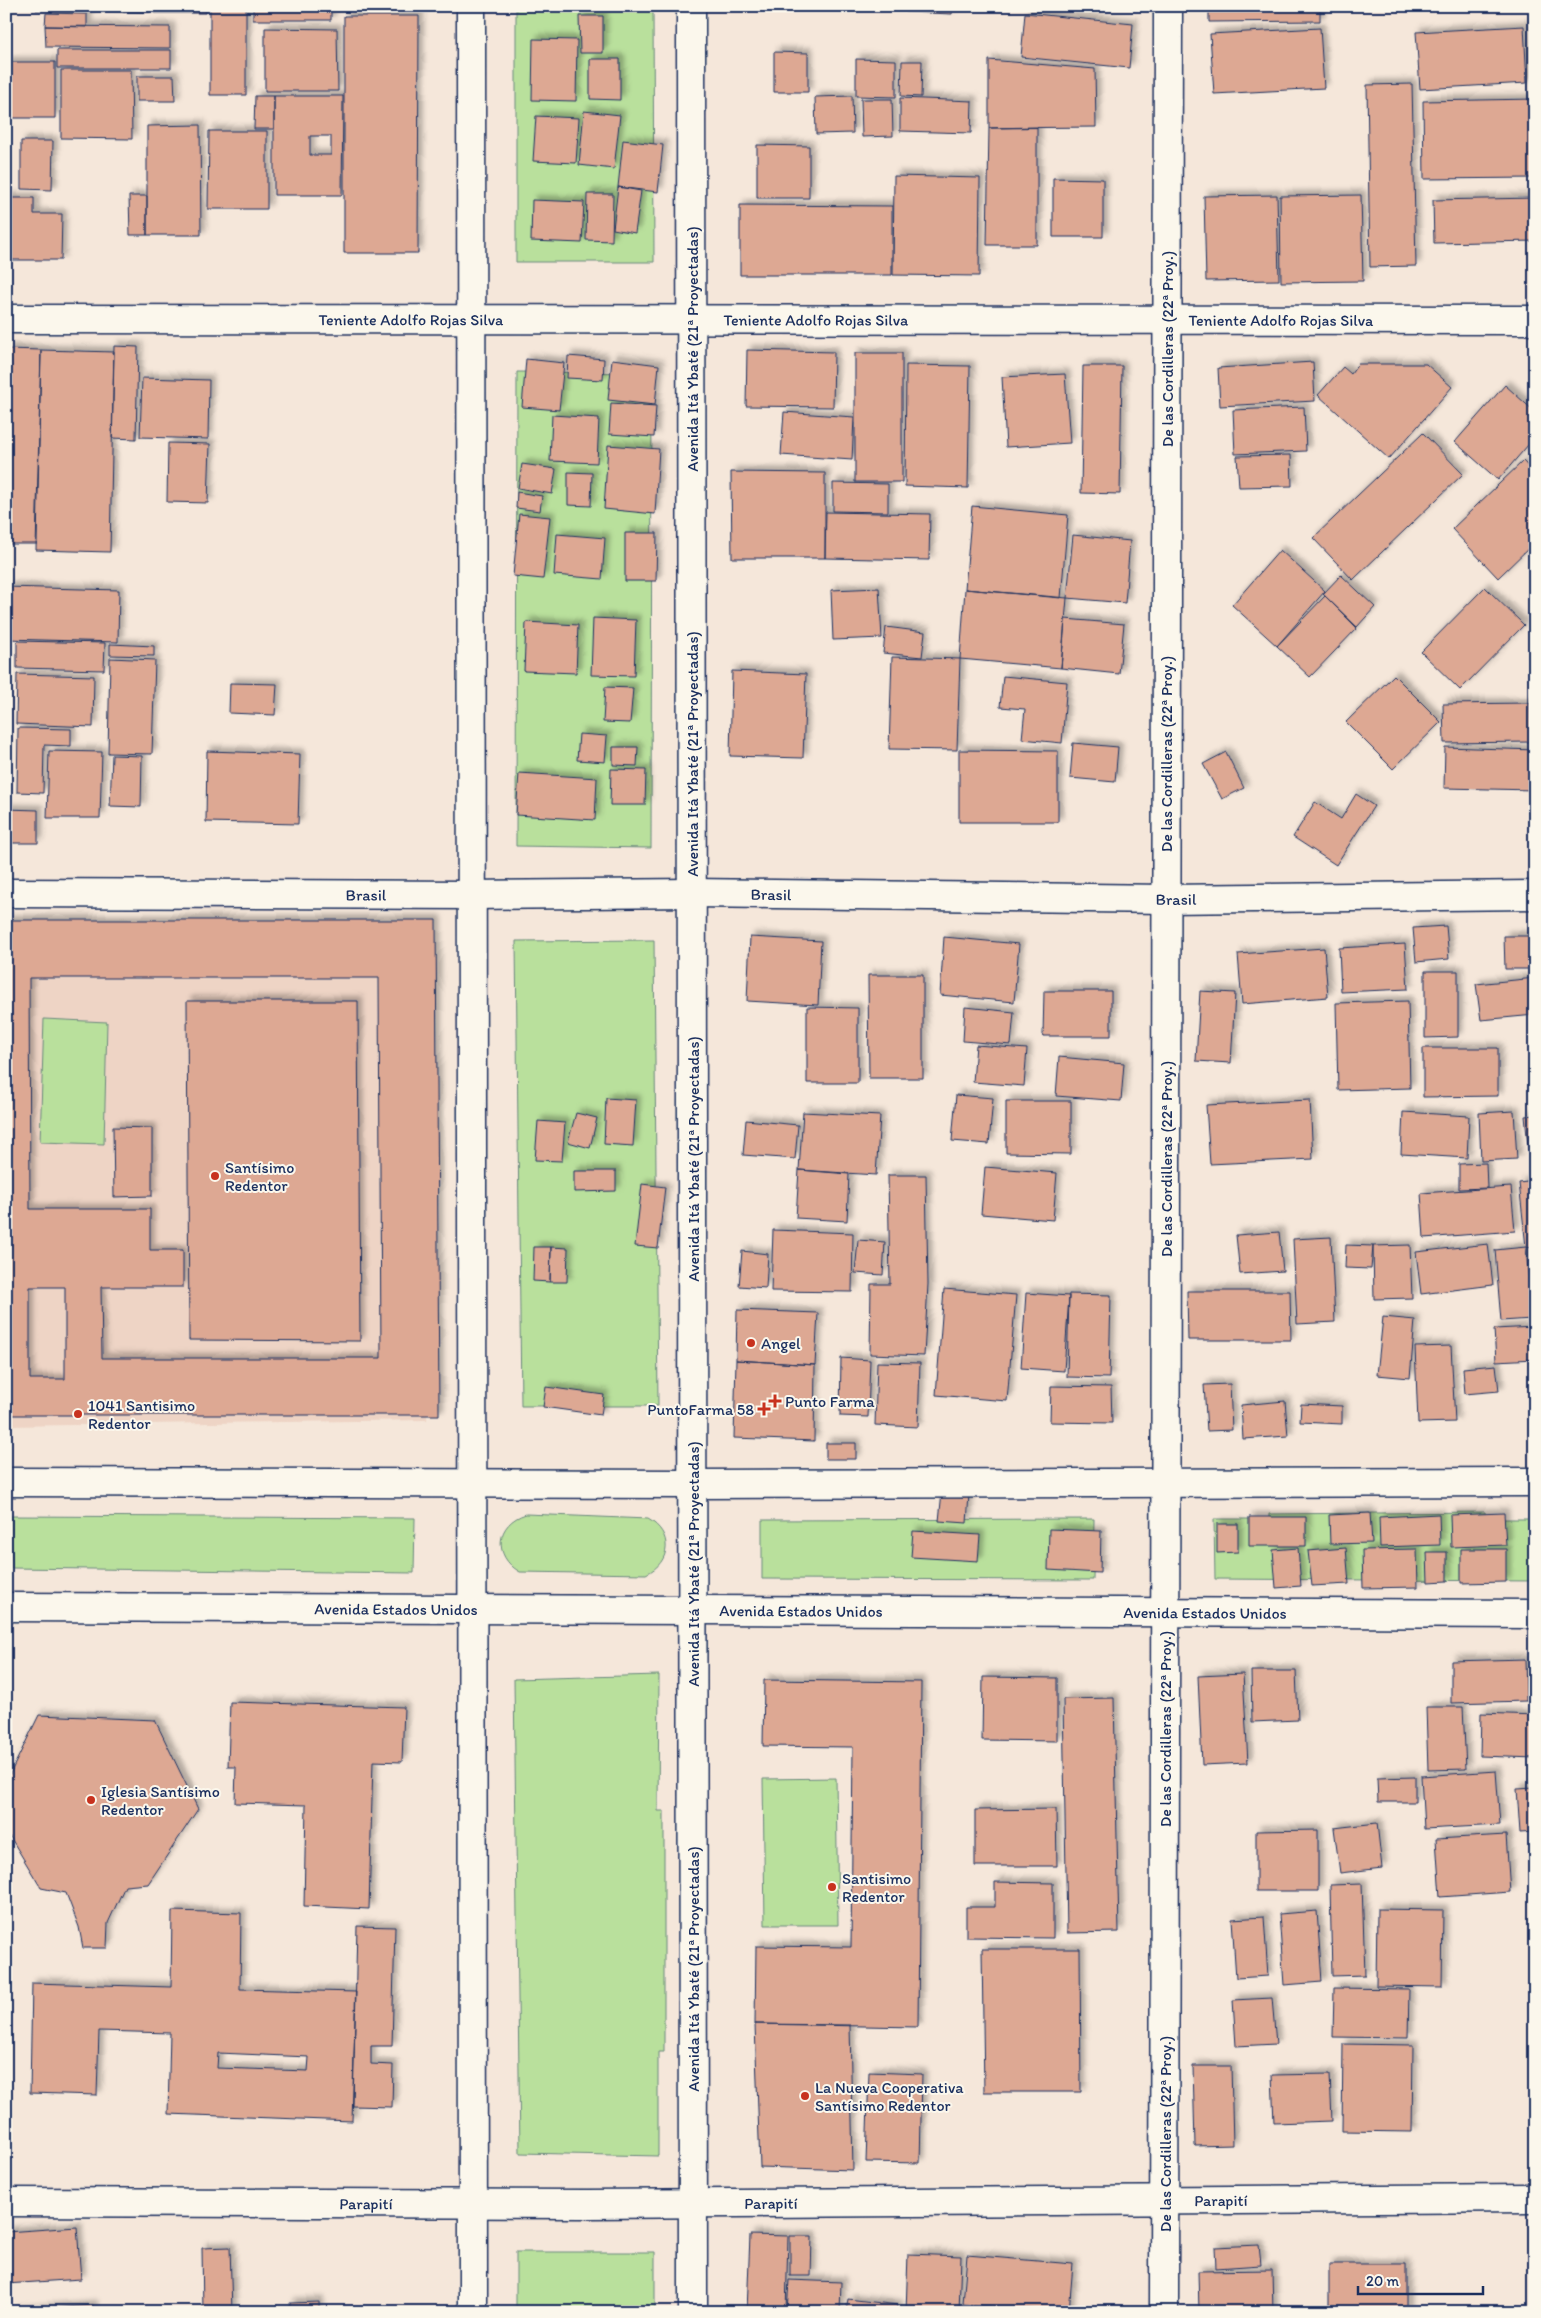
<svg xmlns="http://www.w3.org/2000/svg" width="1541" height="2318" font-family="Itim,sans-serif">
  <defs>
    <filter id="shadow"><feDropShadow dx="4.5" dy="-4.5" stdDeviation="2.5" flood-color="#0004"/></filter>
  </defs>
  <rect width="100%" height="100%" fill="#f5e7da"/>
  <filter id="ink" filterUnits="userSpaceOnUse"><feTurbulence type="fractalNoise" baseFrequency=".02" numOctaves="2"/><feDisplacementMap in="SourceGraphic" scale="10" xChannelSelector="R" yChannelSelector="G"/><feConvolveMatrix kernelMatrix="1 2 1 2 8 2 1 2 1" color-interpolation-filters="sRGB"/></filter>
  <g filter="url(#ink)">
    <path fill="#eed4c5" d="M418 927 427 1420 6 1426V932Z"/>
    <path fill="#b9e09c" stroke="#6a887d" d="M516 6H653L654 262H516Z
      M517 372 652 373 651 848 516 846Z
      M654 940 658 1406H521L516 941Z
      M44 1019 107 1022 104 1144 40 1142Z
      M1485 1512 1486 1519H1535V1581L1215 1579 1214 1519H1269V1514Z
      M526 1514 648 1519C673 1533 672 1562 646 1574L520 1572C492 1556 496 1523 526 1514Z
      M11 1516 415 1518 414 1573 12 1568Z
      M1094 1519 1093 1580 762 1579V1520Z
      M659 1675 658 1811H664V2052H658V2156L520 2153 514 1679Z
      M836 1778 838 1925H765L763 1779Z
      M516 2252H655V2312H516Z"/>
    <path fill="#dda893" stroke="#1b2f5e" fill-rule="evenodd" filter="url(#shadow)" d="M36 6H68V10H36Z
      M74 6H150V12L74 11Z
      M154 6H206V13H154Z
      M210 6H246V95H210Z
      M253 6H331V20H253Z
      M341 6H414V8L340 7Z
      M795 6H852V8Z
      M858 6H901V11L858 9Z
      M906 6H953L952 14 906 12Z
      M1209 6H1320V21L1209 22Z
      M46 13 87 14V27L45 26Z
      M1025 13 1133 24 1129 68 1021 57Z
      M344 16H419L418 253H344Z
      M579 16H603V53H580Z
      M45 26 170 27V48L46 47Z
      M1524 26 1527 83 1420 89 1416 32Z
      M265 28 337 29 338 91H265Z
      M1320 28 1324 88 1214 94 1210 34Z
      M533 39 577 40 576 101 532 100Z
      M57 50H171V68H57Z
      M774 52 808 53V92H774Z
      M590 59H620V100L590 99Z
      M856 59 896 60V97L856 96Z
      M989 60 1095 69 1096 127 989 128Z
      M902 61H922L921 97 901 96Z
      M6 62H55V118H6Z
      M61 70H131L132 139 61 138Z
      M137 76H174L175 101H137Z
      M1412 84 1416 266 1370 267 1367 85Z
      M255 96H274V129H254Z
      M274 96H343L342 195H274ZM310 136H331V155H310Z
      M852 96 853 133 816 134 815 97Z
      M900 98 972 101 971 133 900 131Z
      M861 99H892L893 136 862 137Z
      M1535 99V178L1424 179 1423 101Z
      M584 111 620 115 614 169 579 165Z
      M536 116 579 118 576 163 533 161Z
      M200 125 201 235H147V126Z
      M1037 127V245H987L989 128Z
      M209 131H267V209H208Z
      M623 140 663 145 658 192 618 187Z
      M21 141H53L52 190 21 189Z
      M757 145 809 146V198H757Z
      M894 176 980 178 979 276 893 275Z
      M1053 178 1103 179V237H1053Z
      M618 187 641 191 635 233 613 229Z
      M587 194H613L612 241 586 240Z
      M1277 195 1279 280 1206 281 1204 196Z
      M1361 195 1363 281 1281 282 1280 196Z
      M129 196H147V235H130Z
      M6 198H34V214H62L61 260H6Z
      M1535 198V241L1434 243 1433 200Z
      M532 200 584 202 582 243 531 241Z
      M740 205 892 206V275H740Z
      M114 346 138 347 136 439 112 438Z
      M6 349 41 350 37 544H6Z
      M41 350 114 352 110 552 36 550Z
      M747 350 834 352 833 407 746 406Z
      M855 353H902V482H855Z
      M568 356 604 359 603 380 567 378Z
      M526 359 564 363 559 410 522 407Z
      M612 359 659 365 655 405 608 400Z
      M1313 362 1315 401 1220 406 1218 368Z
      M1358 364H1426L1452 387 1389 459 1318 395 1343 367 1351 374Z
      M906 365 970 366 968 488 905 486Z
      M1083 366H1122L1120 494 1081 493Z
      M1065 374 1070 443 1006 447 1002 377Z
      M142 378 209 380 208 439 140 437Z
      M1505 385 1535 412V437L1498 480 1455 442Z
      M611 403 656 406 654 437 609 434Z
      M1304 407 1306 451 1235 454 1233 410Z
      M784 412 854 417 852 460 781 455Z
      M552 415 599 418 597 463 550 461Z
      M1423 433 1463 474 1353 580 1313 538Z
      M168 443 210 444 208 503 167 502Z
      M608 445 659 449 655 514 604 509Z
      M1291 455 1292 486 1239 487 1237 456Z
      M1523 461 1535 474V542L1498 578 1452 529Z
      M522 464 556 469 552 494 518 488Z
      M568 472 592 473 591 506 568 505Z
      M731 472 825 473V558H732Z
      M833 483 888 484V512L833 511Z
      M517 492 542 496 540 511 516 508Z
      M972 506 1068 515 1061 598 965 589Z
      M826 512 930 514 929 560 825 558Z
      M519 514 550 517 543 579 513 576Z
      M625 533H657L656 581H625Z
      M557 534 605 538 602 579 554 575Z
      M1073 535 1130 541 1125 603 1067 598Z
      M1280 550 1325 591 1277 646 1232 605Z
      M1341 575 1375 607 1357 627 1323 594Z
      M6 587 119 590 118 642 6 639Z
      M1485 587 1524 625 1460 690 1421 652Z
      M879 588 882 638 833 640 831 590Z
      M965 589 1067 598 1061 668 960 659Z
      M1325 596 1357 628 1310 677 1277 646Z
      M593 618 636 620 634 676 591 675Z
      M1065 619 1124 624 1119 674 1061 668Z
      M526 622 578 625 576 673 524 671Z
      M886 627 925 632 922 657 883 653Z
      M17 641 105 643 104 670 17 668Z
      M110 644 154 646V656L110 655Z
      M892 657 960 659 957 750 889 749Z
      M110 658 155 660 152 754 108 753Z
      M732 671 806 674 803 758 730 756Z
      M17 674 94 676 93 727 16 724Z
      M1394 675 1441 722 1393 769 1346 722Z
      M1003 676 1067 682 1062 743 1022 739 1025 709 1000 707Z
      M230 683 277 684 275 715 229 713Z
      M605 687 633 688 630 723 603 722Z
      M1530 703 1531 742 1444 743 1443 704Z
      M18 728 71 729V746L44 745 43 793 17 792Z
      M579 734 607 736 605 762 577 760Z
      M1073 743 1118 747 1115 782 1070 778Z
      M613 747H638L637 766 613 765Z
      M1445 747 1535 750 1534 790 1444 788Z
      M959 750 1058 751V822H959Z
      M49 751 102 752 100 818H47Z
      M207 751 300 754 298 824 206 822Z
      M1226 752 1244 788 1222 799 1203 764Z
      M112 755 142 756 141 807 110 806Z
      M611 769 646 770 645 805H610Z
      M519 773 597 778 595 820 516 815Z
      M1356 794 1374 806 1336 865 1293 837 1315 802 1341 819Z
      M6 809 38 810V843H6Z
      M6 920H436L439 1415H6ZM29 978H379L381 1358H102L101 1287H183V1250H150V1209H30ZM30 1287H65V1379H30Z
      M1446 926 1449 959 1416 962 1413 928Z
      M1504 936H1535V969H1505Z
      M750 937 821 941 818 1005 747 1001Z
      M944 937 1019 944 1014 1002 940 995Z
      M1405 944 1408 989 1341 992 1339 948Z
      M1324 948 1328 997 1242 1004 1238 954Z
      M1425 971H1458V1037L1425 1038Z
      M868 975H923V1078H869Z
      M1535 978V1015L1481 1020 1476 984Z
      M1044 991H1111V1036H1043Z
      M1200 991 1235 993 1231 1063 1196 1061Z
      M187 1001H358L360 1341 189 1340Z
      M1408 1001 1410 1088 1338 1090 1336 1003Z
      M807 1007 858 1008V1083H807Z
      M965 1007 1014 1012 1011 1045 963 1041Z
      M976 1045 1027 1049 1024 1086 973 1082Z
      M1423 1048H1498V1096L1423 1097Z
      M1059 1057 1124 1063 1121 1101 1056 1096Z
      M956 1095 993 1098 989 1144 952 1141Z
      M606 1098 636 1100 633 1146 604 1144Z
      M1310 1100 1313 1159 1210 1164 1206 1105Z
      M1006 1101H1071V1154L1006 1153Z
      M1514 1111 1517 1159 1481 1161 1479 1113Z
      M803 1112 880 1116 876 1175 799 1170Z
      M1403 1112 1469 1116 1467 1158 1401 1154Z
      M576 1113 597 1118 590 1148 568 1142Z
      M1535 1115V1156H1529L1525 1116Z
      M746 1120 798 1125 795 1159 743 1155Z
      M538 1121 565 1123 562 1161 535 1160Z
      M113 1127 152 1128V1196L114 1197Z
      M1486 1163 1487 1188 1459 1189V1164Z
      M985 1167 1057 1173 1053 1220 981 1214Z
      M799 1170 849 1174 847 1221 796 1218Z
      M574 1171H616V1191L574 1192Z
      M888 1175H926L928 1284 924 1356 870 1354 871 1284H890Z
      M1535 1181V1246L1526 1247 1519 1183Z
      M642 1184 665 1187 658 1248 635 1246Z
      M1511 1187 1515 1231 1424 1238 1421 1193Z
      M773 1230 853 1233 852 1292 771 1291Z
      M1279 1232 1283 1271 1240 1274 1236 1235Z
      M1331 1237 1335 1322 1297 1324 1293 1239Z
      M858 1240 885 1242 883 1275 855 1273Z
      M1488 1244 1493 1285 1421 1294 1416 1252Z
      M1346 1245 1373 1246 1371 1269 1345 1268Z
      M1410 1245 1412 1298 1374 1299 1373 1246Z
      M534 1247H551L550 1282 533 1281Z
      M551 1247 568 1248 567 1282H550Z
      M1526 1247 1532 1319 1501 1321 1495 1250Z
      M742 1251 768 1254 766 1288 739 1286Z
      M944 1289 1016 1295 1007 1401 936 1395Z
      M1187 1291H1290L1291 1340H1188Z
      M1026 1293 1069 1296 1064 1371 1021 1368Z
      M1069 1294 1111 1295 1109 1378 1067 1377Z
      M737 1310 818 1313 815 1365 736 1360Z
      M1383 1317 1415 1320 1410 1378 1377 1375Z
      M1535 1327V1359L1496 1361 1494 1329Z
      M1451 1346 1455 1422 1418 1423 1415 1347Z
      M841 1358 870 1360 868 1417 840 1416Z
      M736 1360 815 1365 814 1441 734 1438Z
      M877 1362 920 1363 918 1427 875 1425Z
      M1496 1365 1499 1391 1465 1394 1463 1368Z
      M1230 1384 1232 1430 1207 1431 1204 1385Z
      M1051 1386 1111 1387 1112 1423 1050 1422Z
      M546 1387 604 1395 601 1415 543 1407Z
      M1285 1401 1288 1436 1243 1439 1241 1405Z
      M1301 1404 1342 1406V1424L1300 1422Z
      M826 1443H856V1459H826Z
      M942 1492 969 1494 967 1523 939 1521Z
      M1370 1513 1372 1543 1330 1544 1329 1515Z
      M1504 1513 1506 1545 1451 1547 1450 1515Z
      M1439 1514 1440 1545 1380 1547 1379 1517Z
      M1249 1517H1306V1546H1249Z
      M1217 1524H1238V1552L1217 1553Z
      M1049 1529 1101 1531 1100 1573 1048 1570Z
      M913 1531 980 1535 978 1561 911 1557Z
      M1298 1548 1301 1586 1276 1588 1273 1550Z
      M1346 1548 1349 1584 1312 1586 1308 1551Z
      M1417 1549 1418 1587 1363 1588 1362 1550Z
      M1461 1549H1506V1582L1461 1583Z
      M1427 1552H1447V1581L1428 1582Z
      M1525 1659 1526 1701 1451 1703V1661Z
      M1251 1671H1296L1298 1720 1252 1722Z
      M1243 1674 1248 1763 1202 1765 1198 1676Z
      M983 1677 1057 1678V1741L982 1740Z
      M764 1680 921 1682 918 2027 755 2024 756 1946 851 1947 853 1747 763 1746Z
      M1114 1698 1119 1932 1067 1933 1063 1699Z
      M230 1702 404 1707 402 1762 373 1761 369 1909 304 1906 306 1805 235 1803 236 1767H228Z
      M1426 1707H1463L1466 1769 1428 1770Z
      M1481 1713 1535 1715V1758L1480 1756Z
      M39 1715 155 1720 198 1809 148 1884 125 1886 108 1923 107 1948H83L79 1927 66 1893 41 1888 6 1830V1782Z
      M1496 1771 1500 1825 1424 1829 1421 1776Z
      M1415 1777V1802H1378L1377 1778Z
      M1535 1788V1832L1520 1833 1517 1789Z
      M1056 1809 1057 1866H975V1810Z
      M1377 1823 1382 1868 1340 1873 1334 1828Z
      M1318 1830V1891H1256V1831Z
      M1506 1835 1510 1892 1440 1897 1436 1839Z
      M995 1882 1053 1883V1938L966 1937V1907H995Z
      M1362 1884 1365 1975 1332 1976 1330 1885Z
      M1377 1909 1443 1910 1442 1987 1376 1986Z
      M172 1911 241 1913 240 1989 356 1992 352 2121 168 2114 170 2033 99 2031 97 2095 30 2093 32 1983 171 1987ZM218 2053 309 2057 308 2071 217 2068Z
      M1317 1911 1322 1982 1284 1985 1279 1914Z
      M1264 1917 1268 1976 1236 1978 1232 1919Z
      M357 1926 395 1927 392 2046H371V2064L393 2065 392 2107 353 2106Z
      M982 1949H1080L1081 2092H984Z
      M1334 1988 1409 1989 1408 2038 1333 2037Z
      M1272 1998 1276 2044 1236 2046 1233 2000Z
      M755 2024 850 2025 853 2170 760 2167Z
      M1343 2044 1413 2045 1412 2132 1342 2131Z
      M1193 2066H1231L1233 2145 1195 2146Z
      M869 2072 922 2074 920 2163 866 2162Z
      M1330 2074 1332 2121 1274 2123 1272 2075Z
      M77 2227 81 2279 6 2284V2232Z
      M750 2235 788 2236 786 2312H747Z
      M790 2236H812L811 2276H790Z
      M1259 2245 1261 2265 1216 2268 1215 2247Z
      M230 2247 232 2312H203L202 2248Z
      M908 2254 961 2256 959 2312H906Z
      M967 2255 1073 2264 1069 2312 963 2304Z
      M1329 2264H1406V2312H1329Z
      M1272 2270 1273 2312H1199L1198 2271Z
      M789 2280 841 2282 840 2312H787Z
      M848 2299 898 2305 897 2312H846Z
      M319 2302V2312H290V2303Z
      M93 2305V2312H14V2311Z"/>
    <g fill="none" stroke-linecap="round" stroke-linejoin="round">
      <g stroke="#1b2f5e" stroke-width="31">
        <g id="minor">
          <path id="s1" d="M6 319 1535 320"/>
          <path id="s2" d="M6 893 472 895 693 893 1166 899 1535 895"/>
          <path d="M693 1484 1535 1482"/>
          <path id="s3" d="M693 1610 1535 1614"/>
          <path id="s4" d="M6 2202 588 2204 1535 2198"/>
          <path d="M1164 2312 1168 6"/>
        </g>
      </g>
      <g stroke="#1b2f5e" stroke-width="31">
        <g id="major">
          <path d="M471 6 473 2312"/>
          <path d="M691 6 693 2312"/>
          <path d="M6 1482 693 1484"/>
          <path id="s5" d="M6 1607 693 1610"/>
        </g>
      </g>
      <use href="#minor" stroke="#fbf7ec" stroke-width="28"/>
      <use href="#major" stroke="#fbf7ec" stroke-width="28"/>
    </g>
  </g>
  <g fill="#c8321e" stroke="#fbf7ec" stroke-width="2">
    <circle cx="215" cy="1176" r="5"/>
    <circle cx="751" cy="1343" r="5"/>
    <path d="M772.5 1393.5h5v5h5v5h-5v5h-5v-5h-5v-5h5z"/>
    <path d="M761.5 1401.5h5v5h5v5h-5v5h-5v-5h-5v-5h5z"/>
    <circle cx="78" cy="1414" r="5"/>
    <circle cx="91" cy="1800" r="5"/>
    <circle cx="832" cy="1887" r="5"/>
    <circle cx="805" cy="2096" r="5"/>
  </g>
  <g text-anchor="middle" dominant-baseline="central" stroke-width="4" stroke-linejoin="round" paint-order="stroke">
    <g font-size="16" fill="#1b2f5e" stroke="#fbf7ec">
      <text stroke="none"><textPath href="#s1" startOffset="405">Teniente Adolfo Rojas Silva</textPath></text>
      <text stroke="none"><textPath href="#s1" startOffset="810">Teniente Adolfo Rojas Silva</textPath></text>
      <text stroke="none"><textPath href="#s1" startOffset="1275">Teniente Adolfo Rojas Silva</textPath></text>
      <text transform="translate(692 349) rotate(-90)">Avenida Itá Ybaté (21ª Proyectadas)</text>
      <text transform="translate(1167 349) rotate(-90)">De las Cordilleras (22ª Proy.)</text>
      <text transform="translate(692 754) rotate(-90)">Avenida Itá Ybaté (21ª Proyectadas)</text>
      <text transform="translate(1166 754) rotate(-90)">De las Cordilleras (22ª Proy.)</text>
      <text stroke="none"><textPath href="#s2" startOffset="765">Brasil</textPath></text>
      <text stroke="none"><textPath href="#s2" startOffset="360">Brasil</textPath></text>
      <text stroke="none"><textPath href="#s2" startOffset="1170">Brasil</textPath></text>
      <text transform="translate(693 1159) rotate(-90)">Avenida Itá Ybaté (21ª Proyectadas)</text>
      <text transform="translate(1166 1159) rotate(-90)">De las Cordilleras (22ª Proy.)</text>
      <text transform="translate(693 1564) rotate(-90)">Avenida Itá Ybaté (21ª Proyectadas)</text>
      <text stroke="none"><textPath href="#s5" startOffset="390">Avenida Estados Unidos</textPath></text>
      <text stroke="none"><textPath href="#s3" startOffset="108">Avenida Estados Unidos</textPath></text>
      <text stroke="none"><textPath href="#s3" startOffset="512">Avenida Estados Unidos</textPath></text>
      <text transform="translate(1165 1729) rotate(-90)">De las Cordilleras (22ª Proy.)</text>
      <text transform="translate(693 1969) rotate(-90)">Avenida Itá Ybaté (21ª Proyectadas)</text>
      <text transform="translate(1165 2134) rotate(-90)">De las Cordilleras (22ª Proy.)</text>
      <text stroke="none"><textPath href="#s4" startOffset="1215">Parapití</textPath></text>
      <text stroke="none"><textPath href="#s4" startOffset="360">Parapití</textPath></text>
      <text stroke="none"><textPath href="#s4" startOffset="765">Parapití</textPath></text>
    </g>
    <g font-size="16" fill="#1b2f5e" stroke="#fbf7ec" text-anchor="start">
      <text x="225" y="1167">Santísimo<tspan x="225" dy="18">Redentor</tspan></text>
      <text x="761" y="1343">Angel</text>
      <text x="785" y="1401">Punto Farma</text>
      <text x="88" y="1405">1041 Santisimo<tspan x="88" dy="18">Redentor</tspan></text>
      <text x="754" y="1409" text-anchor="end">PuntoFarma 58</text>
      <text x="101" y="1791">Iglesia Santísimo<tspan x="101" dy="18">Redentor</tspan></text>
      <text x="842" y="1878">Santisimo<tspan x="842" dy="18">Redentor</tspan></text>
      <text x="815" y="2087">La Nueva Cooperativa<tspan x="815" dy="18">Santísimo Redentor</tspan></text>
    </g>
  </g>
  <rect width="1541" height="2318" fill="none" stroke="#fbf7ec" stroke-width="25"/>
  <rect x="12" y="12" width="1516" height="2293" fill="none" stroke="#1b2f5e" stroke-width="2" filter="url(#ink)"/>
  <path d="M1358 2286v8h125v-8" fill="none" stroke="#1b2f5e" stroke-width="2.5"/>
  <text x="1366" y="2286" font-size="15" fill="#1b2f5e" stroke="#fbf7ec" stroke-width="4" paint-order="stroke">20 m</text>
</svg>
